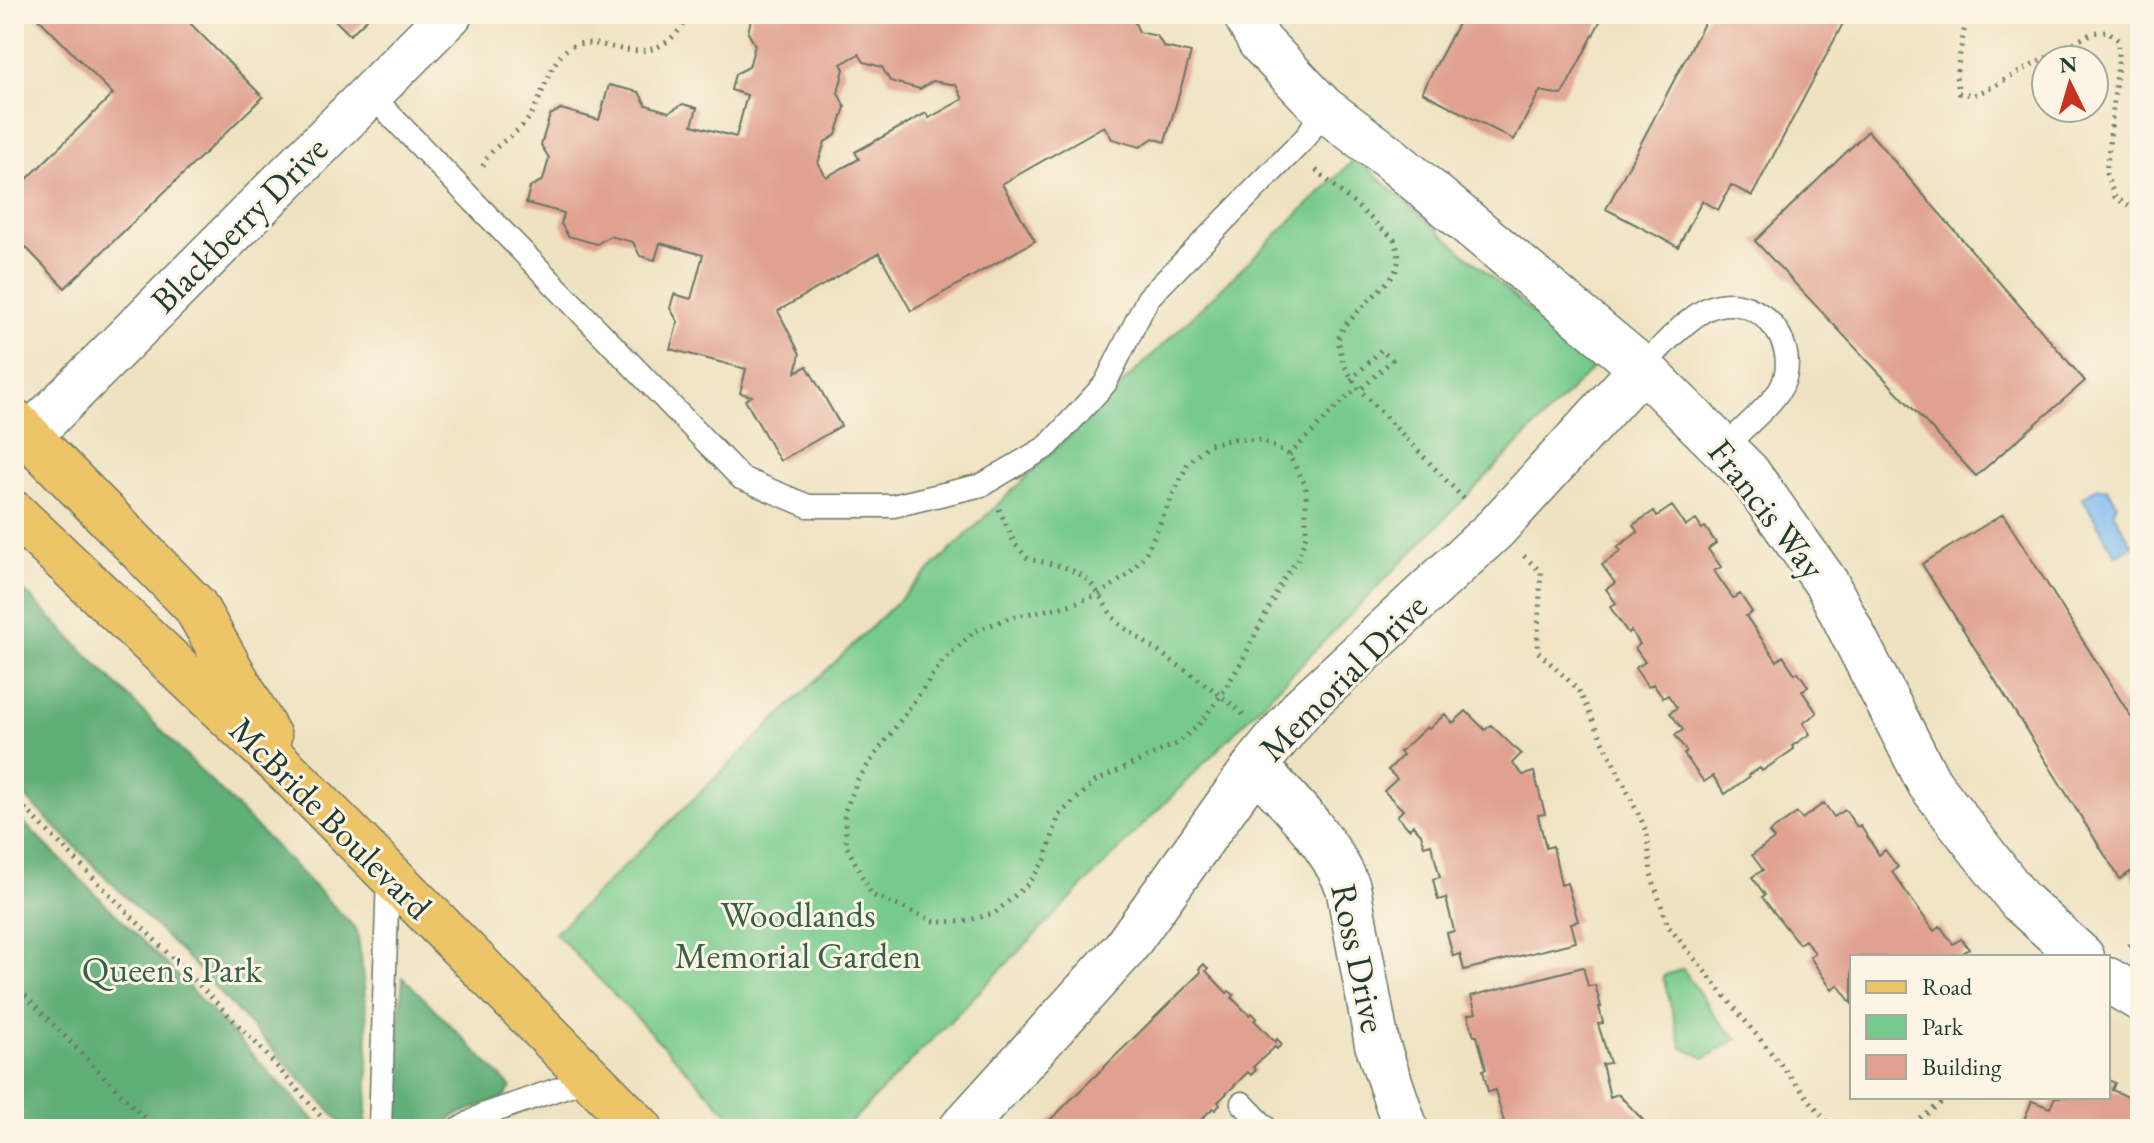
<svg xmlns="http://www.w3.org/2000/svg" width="2154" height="1143" font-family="'EB Garamond',serif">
  <rect width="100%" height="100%" fill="#fcf5e5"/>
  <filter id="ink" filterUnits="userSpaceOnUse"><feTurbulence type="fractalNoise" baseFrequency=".0125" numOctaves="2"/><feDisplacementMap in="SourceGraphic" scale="16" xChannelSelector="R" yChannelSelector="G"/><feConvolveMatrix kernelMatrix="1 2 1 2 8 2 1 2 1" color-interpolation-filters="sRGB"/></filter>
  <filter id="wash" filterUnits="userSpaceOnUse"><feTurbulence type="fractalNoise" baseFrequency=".006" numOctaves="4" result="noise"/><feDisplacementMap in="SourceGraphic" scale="32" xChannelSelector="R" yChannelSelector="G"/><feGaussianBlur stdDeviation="1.8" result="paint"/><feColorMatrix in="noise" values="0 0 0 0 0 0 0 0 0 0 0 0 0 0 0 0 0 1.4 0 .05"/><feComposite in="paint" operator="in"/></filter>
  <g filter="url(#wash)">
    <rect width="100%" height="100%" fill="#efe2c1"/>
    <path fill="#77ca8d" stroke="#4b8460" stroke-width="2" d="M1356 158 1594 367 844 1129H743L555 933Z
      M1683 969 1718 1020 1738 1039 1705 1058 1682 1048 1663 976Z"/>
    <path fill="#61ae78" stroke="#407656" stroke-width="2" d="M14 580 357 930C367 996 372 1062 365 1129H347L193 964 14 786Z
      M14 813 181 979 323 1129H14Z
      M403 977 511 1087 504 1097 456 1115 440 1129H390Z"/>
    <path fill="#80bdf3" stroke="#507d94" stroke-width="2" d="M2107 488 2117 504 2113 512 2133 546 2116 556 2082 497 2096 489Z"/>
    <g id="blocks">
      <path fill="#e0a190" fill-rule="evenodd" d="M34 14H181L263 97 65 288 14 235V192L113 94Z
        M329 14H372L350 35Z
        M752 14H1131L1139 32 1157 36 1164 47 1191 53 1165 142 1153 138 1140 147 1112 139 1104 126 1002 184 1035 241 911 311 879 253 778 311 800 354 796 372 807 366 841 426 780 461 745 400 752 396 740 393 746 369 670 349 678 322 670 308 674 294 691 299 703 255 660 243 655 260 640 256 633 242 610 236 597 244 568 236 561 224 564 213 526 203 530 187 543 180 549 158 541 145 550 115 561 109 599 120 609 85 639 92 646 105 669 112 683 104 697 108 692 125 736 137 747 95 731 90 735 74 749 67 755 45 748 33ZM859 54 864 62 882 67 890 81 920 89 933 81 956 85 963 99 929 118 926 113 855 152 859 159 826 177 818 163 825 142 836 135 845 107 838 93 844 69 841 64Z
        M1463 14H1604L1562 95 1540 91 1514 140 1422 92Z
        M1709 14H1848L1752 196 1731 185 1718 210 1702 201 1678 247 1606 209Z
        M1868 131 2085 381 1976 476 1755 241Z
        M1672 506 1686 526 1696 520 1702 529 1705 527 1716 543 1708 549 1721 567 1714 571 1733 598 1740 594 1752 612 1746 616 1777 661 1783 656 1795 674 1798 672 1808 686 1802 691 1817 713 1803 723 1810 734 1792 746 1794 749 1762 771 1760 768 1748 775 1749 777 1725 794 1713 776 1704 782 1684 754 1687 752 1675 735 1683 730 1670 713 1677 708 1668 695 1663 698 1653 684 1648 687 1635 668 1645 662 1635 648 1640 644 1631 631 1628 633 1610 607 1616 603 1606 589 1615 583 1602 565 1621 551 1617 547 1638 532 1633 525 1654 511 1657 516Z
        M2003 514 2140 731V888L2130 872 2120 879 1922 564Z
        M1466 711 1485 730 1491 725 1521 754 1512 763 1523 775 1534 772 1545 814 1538 815 1546 848 1553 846 1561 885 1567 883 1578 921 1571 923 1576 942 1464 970 1460 954 1453 956 1447 933 1454 931 1446 898 1438 900 1433 879 1440 877 1431 844 1424 846 1421 834 1413 825 1409 829 1397 816 1403 810 1384 791 1397 779 1388 770 1403 755 1400 752 1427 727 1429 729 1445 714 1453 723Z
        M1824 803 1834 817 1845 810 1857 827 1860 825 1879 855 1885 850 1898 867 1892 872 1934 931 1940 926 1953 944 1961 939 1969 949 1961 954 1963 957H1852V1004L1838 985 1832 990 1810 957 1815 953 1805 940 1799 944 1762 897 1765 895 1752 877 1763 870 1752 855 1774 839 1769 833 1797 813 1802 819Z
        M1204 964 1208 969 1206 971 1227 993 1229 991 1234 995 1232 998 1249 1015 1252 1013 1257 1018 1254 1020 1275 1042 1277 1039 1282 1044 1277 1049 1275 1047 1253 1067 1256 1070 1251 1075 1248 1072 1218 1102 1220 1105 1215 1110 1213 1108 1191 1129H1041L1201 972 1199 969Z
        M1583 967 1588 986 1595 985 1601 1007H1599L1603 1023 1598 1024 1610 1063 1602 1064 1610 1097 1618 1094 1644 1121 1639 1127 1641 1129H1498L1496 1124 1504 1122 1495 1090 1488 1092 1483 1070 1486 1069 1477 1036H1474L1468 1015 1476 1013 1471 996Z
        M2108 1080 2115 1083 2112 1090 2140 1102V1129H2020L2032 1101 2050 1108 2055 1097H2108Z"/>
    </g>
  </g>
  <g filter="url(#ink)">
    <use href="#blocks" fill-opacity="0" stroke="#687765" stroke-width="2"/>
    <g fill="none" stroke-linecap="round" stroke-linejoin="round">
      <g stroke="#687765" stroke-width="25">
        <path id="lane" d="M369 93 741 478 808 506H893L982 485 1048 446 1105 384 1148 298 1307 136 1323 108
          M1642 368C1659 349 1683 322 1705 310 1752 286 1803 339 1782 386 1774 403 1737 434 1723 448
          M1242 1103 1267 1129
          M380 1129 388 874
          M459 1129 483 1115 590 1078"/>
      </g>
      <g stroke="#687765" stroke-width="47">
        <path id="street" d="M1245 14 1260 42 1323 108 1390 158 1642 368 1748 473 1827 584 1929 783 2020 901 2082 957
          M30 435 450 14
          M1255 766C1290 803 1328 839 1348 887L1377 1044 1406 1129
          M2108 980 2140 999
          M961 1129 1124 949 1255 766 1304 706 1496 528 1642 368"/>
      </g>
      <g stroke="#687765" stroke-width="47">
        <path id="primary" d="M14 421 195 606 269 737
          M14 513 290 774 641 1129"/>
      </g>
      <path stroke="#687765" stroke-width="5" stroke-dasharray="2 6" stroke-linecap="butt" d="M1967 14 1956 76 1959 93 1974 95 1988 89 2092 33 2108 31 2118 40V63L2106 174 2115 197 2131 208 2140 207
        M483 166C489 147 512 138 525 123 542 103 545 72 563 53 595 19 647 90 690 14
        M1316 170 1394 239C1400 253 1400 261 1394 275L1344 326 1338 339 1343 363 1357 387 1466 501
        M1351 380 1381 350 1392 360 1360 390
        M1234 439 1261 440 1289 455 1306 486V535L1298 559 1283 580 1242 661 1222 694 1198 726 1176 744 1096 781 1059 815 1045 860 1028 884 995 913 962 922 934 921 872 895 847 847 844 813 858 779 943 661 975 631 1012 617 1066 606 1100 594 1129 574 1146 553 1188 463 1209 444Z
        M1289 455 1357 387
        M999 509 1015 544 1028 559C1047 563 1071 566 1086 579 1101 591 1106 613 1120 624 1161 656 1207 681 1246 717
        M1524 556 1541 572 1537 651 1578 689 1647 832 1651 874 1668 926 1833 1129
        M14 797 258 1045 332 1129
        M2128 946 2140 936
        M14 984 155 1129
        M1908 1129 1948 1097"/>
      <use href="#lane" stroke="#fff" stroke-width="22"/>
      <use href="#street" stroke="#fff" stroke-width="44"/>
      <use href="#primary" stroke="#eec469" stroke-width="44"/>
    </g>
  </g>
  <g text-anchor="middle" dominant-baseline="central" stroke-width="6" stroke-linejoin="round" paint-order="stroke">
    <g font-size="36" fill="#1f3d34" stroke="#fcf5e5">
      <text transform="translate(239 224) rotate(-45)">Blackberry Drive</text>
      <text transform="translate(1767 509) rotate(52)">Francis Way</text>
      <text transform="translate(1343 677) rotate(-45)">Memorial Drive</text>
      <text transform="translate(331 818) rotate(45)">McBride Boulevard</text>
      <text transform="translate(1359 958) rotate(78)">Ross Drive</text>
    </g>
    <g font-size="36" fill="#35604a" stroke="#fcf5e5">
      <text x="798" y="914">Woodlands<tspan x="798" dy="41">Memorial Garden</tspan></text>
      <text x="172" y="969">Queen's Park</text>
    </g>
  </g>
  <rect width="2154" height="1143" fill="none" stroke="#fcf5e5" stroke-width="48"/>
  <rect x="1850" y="955" width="260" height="144" fill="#fcf5e5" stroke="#a4ab9e" stroke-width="2"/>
  <rect x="1866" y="981" width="40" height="12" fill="#eec469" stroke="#a4ab9e" stroke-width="2"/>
  <text x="1922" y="995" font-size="24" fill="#1f3d34">Road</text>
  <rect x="1866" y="1015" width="40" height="24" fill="#77ca8d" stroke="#a4ab9e" stroke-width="2"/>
  <text x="1922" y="1035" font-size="24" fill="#1f3d34">Park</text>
  <rect x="1866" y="1055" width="40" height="24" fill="#e0a190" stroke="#a4ab9e" stroke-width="2"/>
  <text x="1922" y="1075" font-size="24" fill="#1f3d34">Building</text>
  <g transform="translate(2070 84) rotate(355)"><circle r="38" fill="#fcf5e5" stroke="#a4ab9e" stroke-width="2"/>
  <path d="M0-6L14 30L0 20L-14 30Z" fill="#c8321e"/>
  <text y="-12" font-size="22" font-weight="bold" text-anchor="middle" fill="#1f3d34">N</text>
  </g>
</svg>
